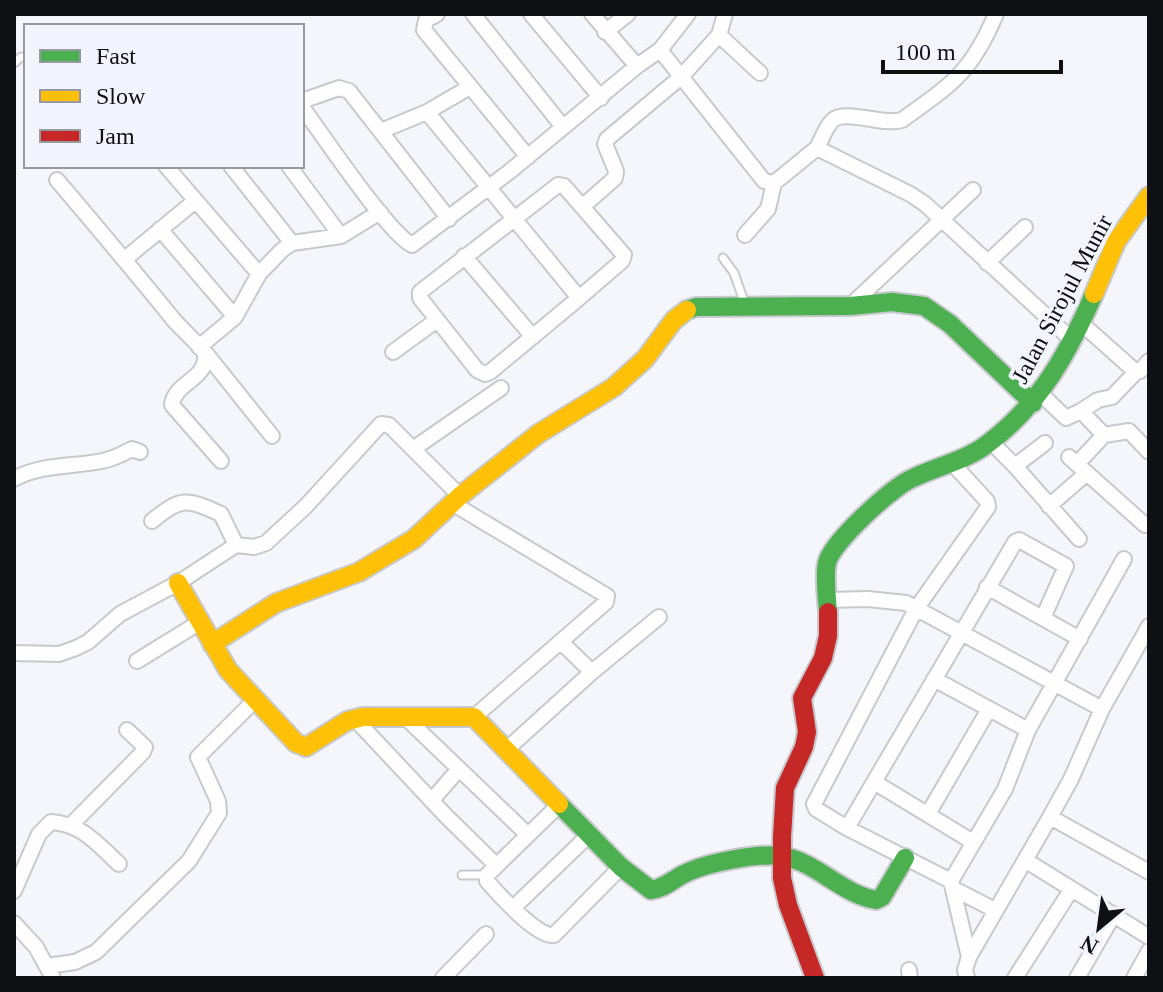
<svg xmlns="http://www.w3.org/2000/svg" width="1163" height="992" font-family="Georgia,serif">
  <rect width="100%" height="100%" fill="#f5f6fb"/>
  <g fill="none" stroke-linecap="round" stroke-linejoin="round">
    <g stroke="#c8c9cd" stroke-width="11">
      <path id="lane" d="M14 63 21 57H26
        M723 258 734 273 745 304
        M462 875H487"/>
    </g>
    <g stroke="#c8c9cd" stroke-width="18">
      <path id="street" d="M437 14 426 20 424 30 528 157
        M473 14 563 127
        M531 14 601 98
        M592 14 637 66
        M605 32 628 14
        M719 35 760 73
        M660 50 764 181 774 183 817 148 910 194 925 204 1072 340
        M302 101 339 88 349 91 449 219
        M302 107C322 134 388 233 412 245L509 172 637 66 660 50 688 14
        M427 112 579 298 490 372 485 374 477 370 420 298V292L558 185 564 186 624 255 622 261 579 298
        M381 131 427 112 470 87
        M817 148C822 139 826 126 833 120 846 109 884 126 902 120 952 84 971 73 996 14
        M166 166 259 274
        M231 166 292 243
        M289 166 341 236
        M57 180C96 226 135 272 173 319 179 327 205 349 205 356 207 379 174 383 172 405L221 461
        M582 207 615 178 616 171 605 144 607 139 681 77 719 35 725 14
        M160 229 235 317
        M745 235 768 209 774 183
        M464 256 533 337
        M125 259 195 201
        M987 263 1025 227
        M850 306 973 190
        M1081 323 1136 372 1140 371 1149 361
        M199 347 235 317 259 274 282 250 292 243 341 236 380 212
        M204 351 272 436
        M393 352 437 320
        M1041 394 1066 418 1081 411 1104 435 1129 431 1149 452
        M1081 411 1098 400 1112 397 1136 372
        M991 442 1015 466 1079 539
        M413 449 501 388
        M1069 457 1145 525
        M952 463 987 501 988 507 916 609 814 804 816 809 847 828 951 881 969 957
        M1077 464 1104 435
        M1015 466 1045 443
        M14 479C41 464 72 467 102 461 113 459 122 454 132 449L140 452
        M452 503 607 596 606 602 474 717
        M1049 506 1087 473
        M152 521C182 496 187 499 221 514L236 545
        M987 587 1080 639
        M829 600 868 599 906 603 1102 709
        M561 642 592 672
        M14 653 59 654 76 648 88 642 120 614 178 583 236 545 254 547 266 543 306 506 381 424 389 425 460 496
        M137 661 200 622
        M934 679 1028 730
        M405 717 528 835
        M355 719 446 816 496 865
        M507 749 592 672 659 617
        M874 782 973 842
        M432 800 459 769
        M559 805 487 875V881C498 894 538 938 554 935L621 867
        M928 814 989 709
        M1050 817 1149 872
        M72 824 143 752 145 747 127 730
        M847 828 1015 542 1019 540 1066 566 1043 618
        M1025 860 1149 937
        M951 881 1005 789 1028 730 1124 559
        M954 889 995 910
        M14 891 39 834 51 822C83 824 97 844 119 864
        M513 908 589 835
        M14 923 36 947 53 978
        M47 966 75 962 96 952 189 861 219 813 218 801 198 757 255 700
        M909 970 910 978
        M443 978 486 934
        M967 978 965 970 969 957 1050 817 1071 779 1102 709 1149 626
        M1015 978 1071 890
        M1077 978 1114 914
        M1134 978 1149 951"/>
    </g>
    <g stroke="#c8c9cd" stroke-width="22">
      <path id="fast" d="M687 310 696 307 850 306 892 302 924 306 950 324 1033 403
        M828 612C827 597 824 577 827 563 831 543 893 486 913 478 938 466 968 460 990 442 1041 403 1069 351 1094 294
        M559 804 621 867 651 890C665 888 672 880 684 874 705 863 757 853 781 856 816 861 841 894 876 900L882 897 905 858"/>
    </g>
    <g stroke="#c8c9cd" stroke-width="22">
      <path id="slow" d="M1094 294 1116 242 1149 196
        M178 583 228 670 296 743 306 747 347 721 363 717H474L559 804
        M212 644 276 603 359 572 414 539 460 496 538 434 614 387 645 359 674 320 687 310"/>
    </g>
    <g stroke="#c8c9cd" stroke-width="22">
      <path id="jam" d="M815 978 788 905 782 878V837L785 788 804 747 807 732 802 698 823 658 828 636V612"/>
    </g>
    <use href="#lane" stroke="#fefefe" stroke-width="7"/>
    <use href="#street" stroke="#fefefe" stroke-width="14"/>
    <use href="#fast" stroke="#4caf50" stroke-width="18"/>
    <use href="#slow" stroke="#ffc107" stroke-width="18"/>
    <use href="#jam" stroke="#c62828" stroke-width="18"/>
  </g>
  <g text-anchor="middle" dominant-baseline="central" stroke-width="8" stroke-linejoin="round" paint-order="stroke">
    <g font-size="24" fill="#0f1013" stroke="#f2f5fe">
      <text transform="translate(1062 299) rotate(-62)">Jalan Sirojul Munir</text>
    </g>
  </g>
  <rect width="1163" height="992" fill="none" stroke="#0f1013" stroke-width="32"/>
  <rect x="24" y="24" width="280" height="144" fill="#f2f5fe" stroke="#9799a0" stroke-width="2"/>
  <rect x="40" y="50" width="40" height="12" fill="#4caf50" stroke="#9799a0" stroke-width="2"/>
  <text x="96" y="64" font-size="24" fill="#0f1013">Fast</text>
  <rect x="40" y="90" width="40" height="12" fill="#ffc107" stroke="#9799a0" stroke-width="2"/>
  <text x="96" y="104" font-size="24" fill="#0f1013">Slow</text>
  <rect x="40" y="130" width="40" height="12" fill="#c62828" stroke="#9799a0" stroke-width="2"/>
  <text x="96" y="144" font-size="24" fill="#0f1013">Jam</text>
  <g transform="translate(1099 928) rotate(209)" stroke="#f2f5fe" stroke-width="6" paint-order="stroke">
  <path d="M0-6L14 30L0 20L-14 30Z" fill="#0f1013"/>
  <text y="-12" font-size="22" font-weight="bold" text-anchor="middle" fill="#0f1013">N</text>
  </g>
  <path d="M883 60v12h178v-12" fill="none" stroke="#0f1013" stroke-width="4"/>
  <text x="895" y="60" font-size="24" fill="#0f1013" stroke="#f2f5fe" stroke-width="6" paint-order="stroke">100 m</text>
</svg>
